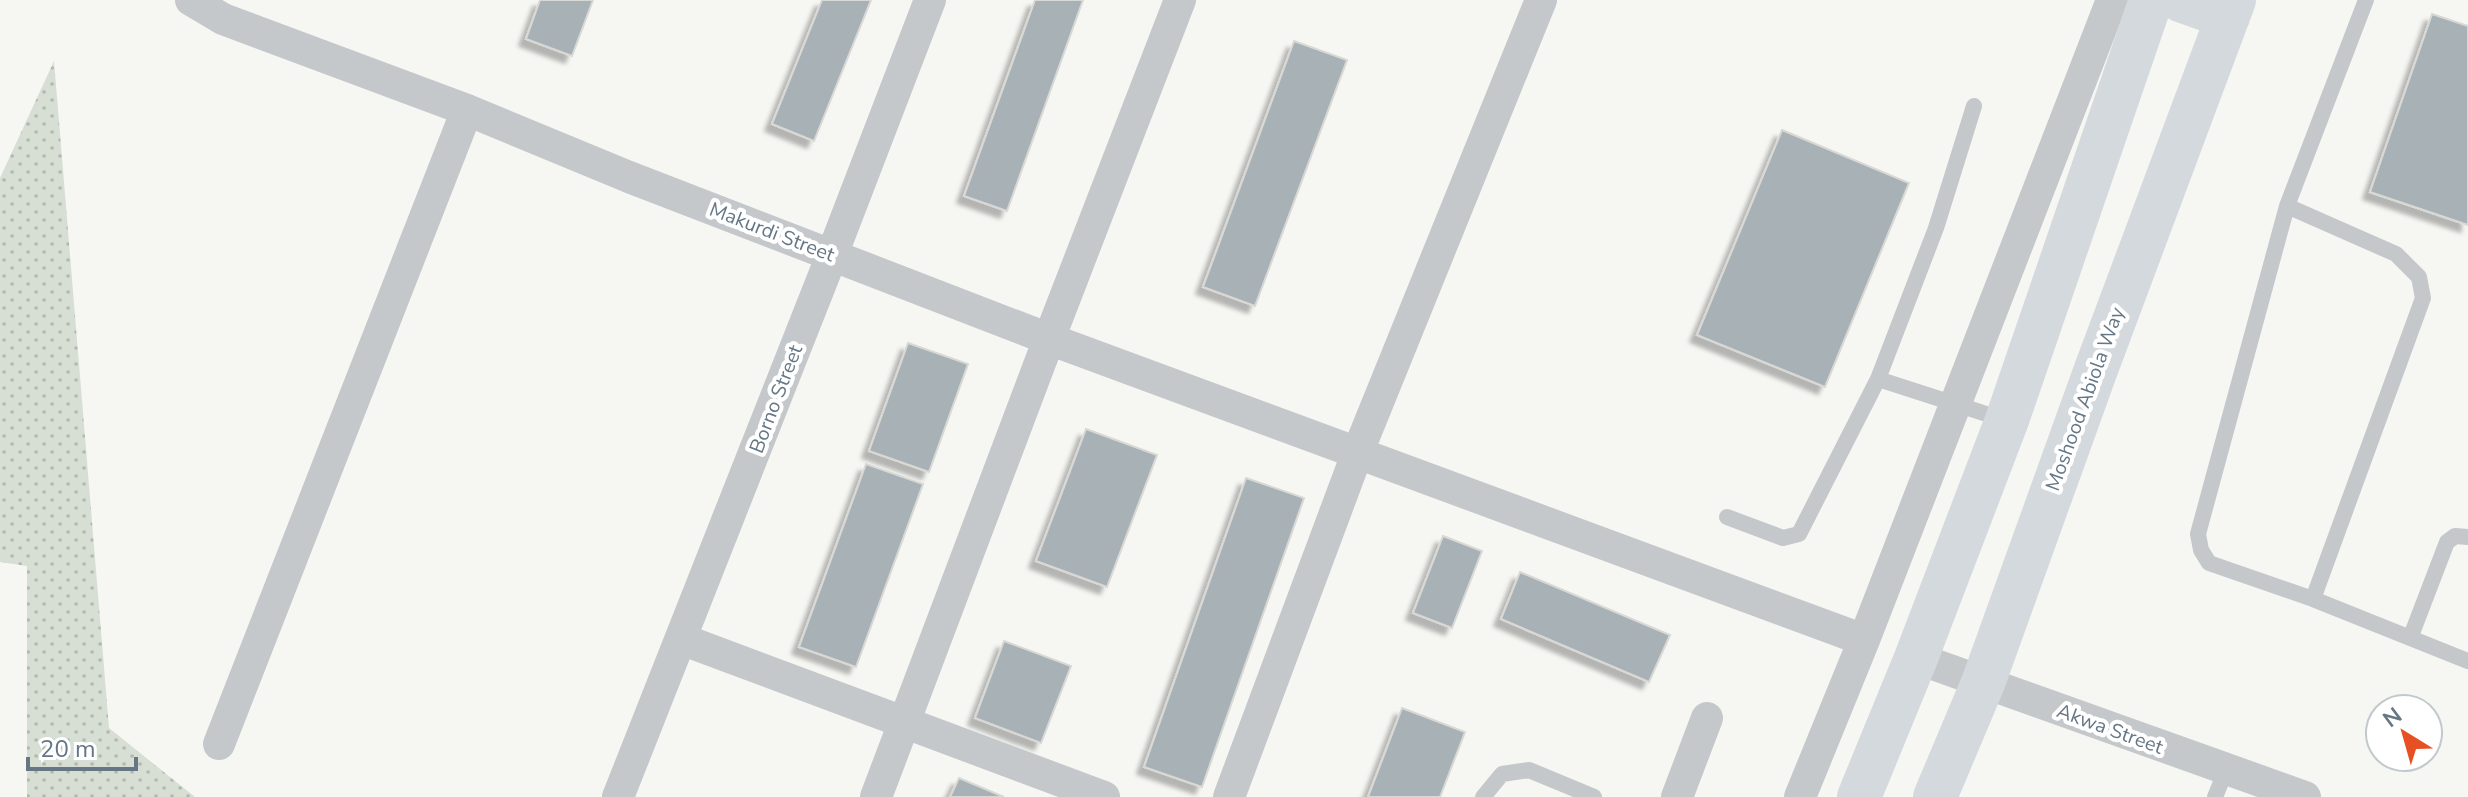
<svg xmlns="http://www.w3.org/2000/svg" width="2468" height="797" font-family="'Nunito Sans',sans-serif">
  <defs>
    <pattern id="grass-dots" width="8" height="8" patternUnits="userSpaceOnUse" patternTransform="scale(2)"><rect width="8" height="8" fill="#d7ded4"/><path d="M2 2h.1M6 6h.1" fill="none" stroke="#b2b9b2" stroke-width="1.8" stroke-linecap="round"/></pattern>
    <filter id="shadow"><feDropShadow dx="-7" dy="7" stdDeviation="2" flood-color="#0004"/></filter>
  </defs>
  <rect width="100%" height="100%" fill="#f6f6f3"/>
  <path fill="url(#grass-dots)" d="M54 61 109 728 195 797H27V566L0 562V178Z"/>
  <path fill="#a8b1b6" stroke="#d8d8d5" stroke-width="2" filter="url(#shadow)" d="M540 0H593L572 56 526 39Z
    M822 0H871L814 141 772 124Z
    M1035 0H1083L1007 211 964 196Z
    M2432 14 2468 26V225L2370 192Z
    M1294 41 1347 60 1255 306 1203 287Z
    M1782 130 1909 183 1825 387 1697 335Z
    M908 343 968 364 929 472 869 451Z
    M1086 429 1157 455 1107 587 1036 561Z
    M866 464 923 484 856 667 799 647Z
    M1246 478 1304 498 1202 787 1144 767Z
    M1443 536 1482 551 1452 628 1413 613Z
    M1520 572 1670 635 1649 682 1501 619Z
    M1004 641 1071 666 1041 743 975 718Z
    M1402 708 1465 732 1440 797H1368Z
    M959 778 1004 797H950Z"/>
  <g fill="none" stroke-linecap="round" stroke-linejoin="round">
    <path stroke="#c4c8cb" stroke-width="16" d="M2366 0 2287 206 2198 534 2201 550 2209 563 2313 599 2468 661
      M2287 206 2396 254 2419 277 2423 298 2313 599
      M1878 379 2005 420
      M1727 517 1783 538 1799 534 1878 379 1936 228 1974 106
      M2411 636 2447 542 2455 536 2468 537
      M1483 797 1502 774 1529 770 1594 797
      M2215 797 2226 770"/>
    <path stroke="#c4c8cb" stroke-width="32" d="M191 0 223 19 467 110 629 177 1049 339 1864 640
      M681 639 1104 797
      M1916 658 2305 797
      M219 744 467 110
      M618 797 832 255 930 0
      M876 797 1049 339 1180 0
      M1229 797 1357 454 1541 0
      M1677 797 1707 718
      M1800 797 1864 640 2112 0"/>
    <path stroke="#d4d9dd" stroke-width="44" d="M2180 0 2228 17
      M1859 797 1916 658 2007 420 2151 0
      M1935 797 1983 683 2095 372 2234 0"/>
  </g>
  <g text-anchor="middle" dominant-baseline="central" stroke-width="8" stroke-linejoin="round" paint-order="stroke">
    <g font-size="20" fill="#657785" stroke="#fff">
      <text transform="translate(772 232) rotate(21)">Makurdi Street</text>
      <text transform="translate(776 399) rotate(-69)">Borno Street</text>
      <text transform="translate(2085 399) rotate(-70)">Moshood Abiola Way</text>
      <text transform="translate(2110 729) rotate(20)">Akwa Street</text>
    </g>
  </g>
  <g transform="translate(2404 733) rotate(323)"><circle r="38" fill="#ffffff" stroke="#c1c9ce" stroke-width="2"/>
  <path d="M0-6L14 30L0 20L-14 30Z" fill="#e75022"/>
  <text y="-12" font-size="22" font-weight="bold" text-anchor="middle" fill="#657785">N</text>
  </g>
  <path d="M28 757v12h108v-12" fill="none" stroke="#657785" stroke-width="4"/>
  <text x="40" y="757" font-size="24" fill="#657785" stroke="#ffffff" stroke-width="6" paint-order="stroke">20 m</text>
</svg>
